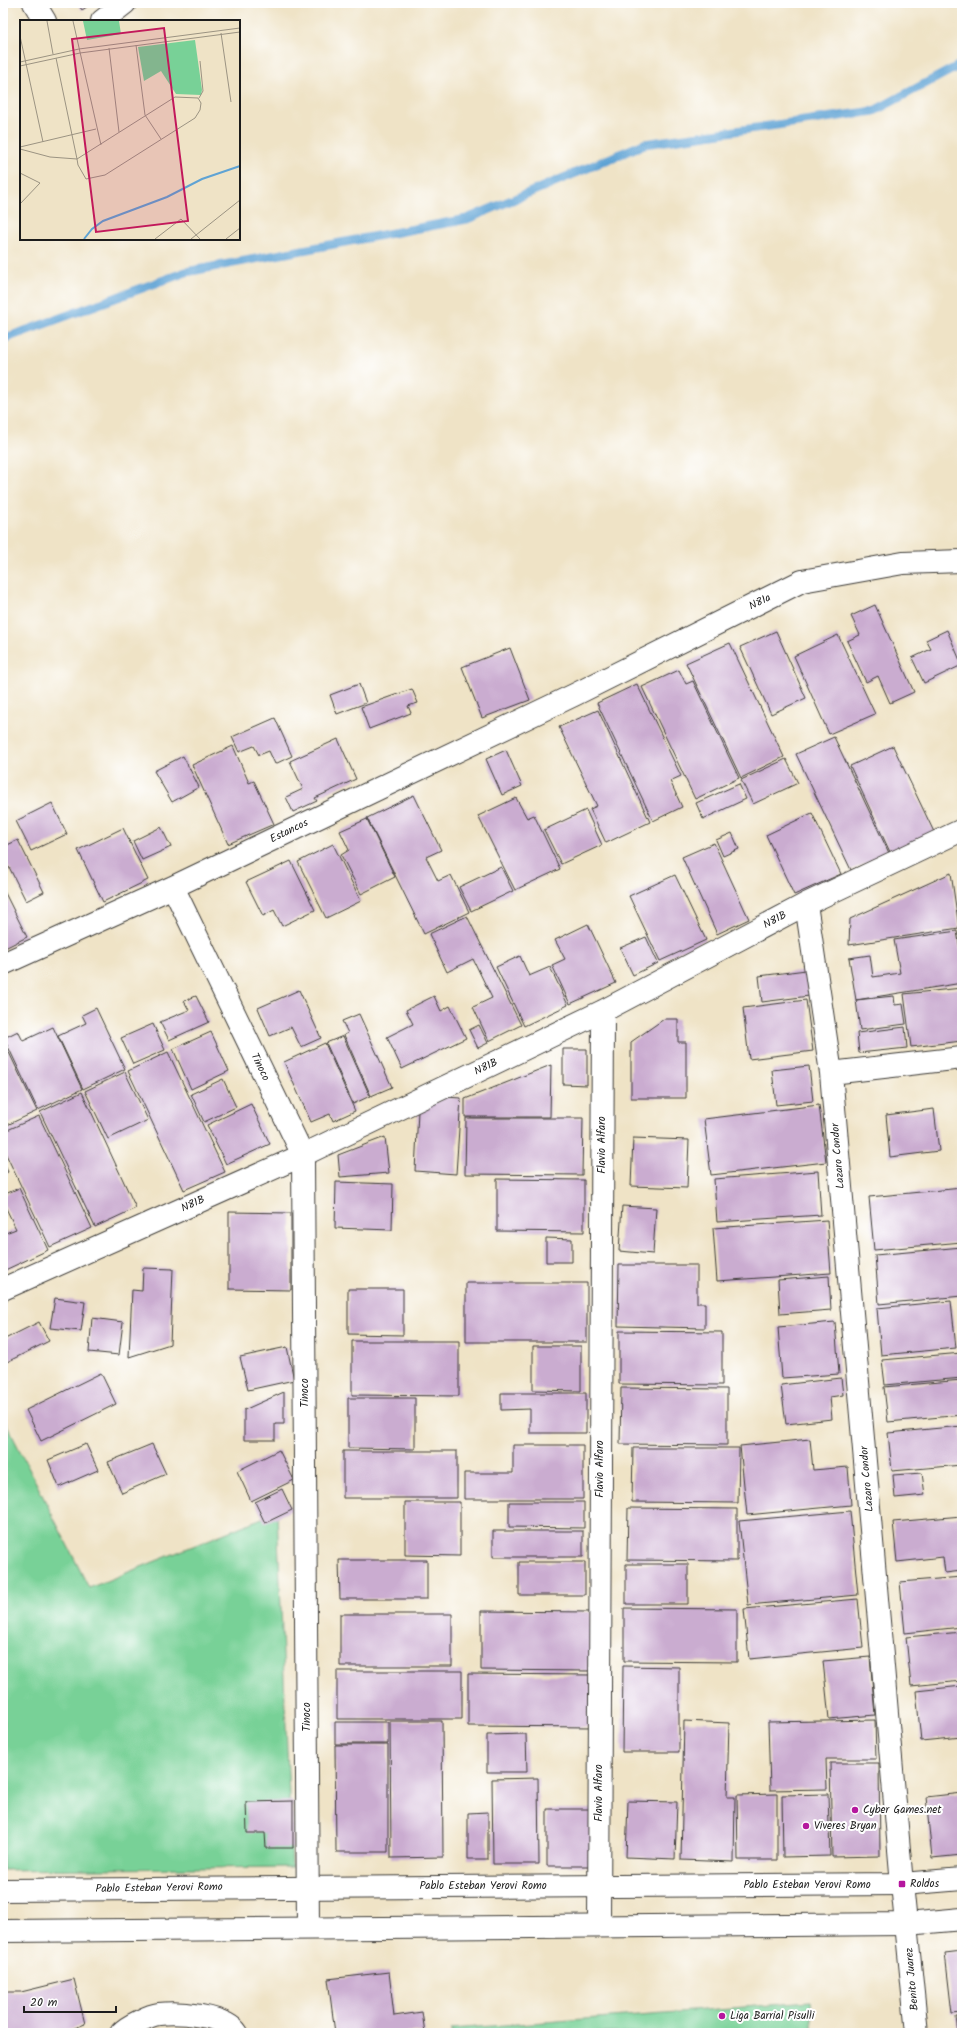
<svg xmlns="http://www.w3.org/2000/svg" width="965" height="2036" font-family="Kalam,sans-serif">
  <rect width="100%" height="100%" fill="#fff"/>
  <filter id="ink" filterUnits="userSpaceOnUse"><feTurbulence type="fractalNoise" baseFrequency=".025" numOctaves="2"/><feDisplacementMap in="SourceGraphic" scale="8" xChannelSelector="R" yChannelSelector="G"/><feConvolveMatrix kernelMatrix="1 2 1 2 8 2 1 2 1" color-interpolation-filters="sRGB"/></filter>
  <filter id="wash" filterUnits="userSpaceOnUse"><feTurbulence type="fractalNoise" baseFrequency=".012" numOctaves="4" result="noise"/><feDisplacementMap in="SourceGraphic" scale="16" xChannelSelector="R" yChannelSelector="G"/><feGaussianBlur stdDeviation="0.9" result="paint"/><feColorMatrix in="noise" values="0 0 0 0 0 0 0 0 0 0 0 0 0 0 0 0 0 1.4 0 .05"/><feComposite in="paint" operator="in"/></filter>
  <g filter="url(#wash)">
    <rect width="100%" height="100%" fill="#efe3c6"/>
    <path fill="#78d197" stroke="#4a765a" d="M3 1417 89 1588 277 1512 292 1867 3 1870Z
      M811 2002 814 2033H451V2029Z"/>
    <g fill="none" stroke-linecap="round" stroke-linejoin="round">
      <path stroke="#5fa3d4" stroke-width="9" d="M3 339 186 272 467 219 644 144 874 111 962 64"/>
    </g>
    <g id="blocks">
      <path fill="#caacd0" d="M77 3H93L82 10Z
        M875 605 914 692 890 703 878 676 866 682 847 641 860 635 851 616Z
        M947 630 962 665 924 683 912 658 931 649 926 640Z
        M776 631 806 698 771 714 740 647Z
        M838 635 875 714 829 734 794 656Z
        M730 643 784 757 741 778 686 663Z
        M510 648 530 700 482 718 462 667Z
        M679 670 686 684 693 681 739 778 695 799 642 687Z
        M359 684 366 703 337 714 330 695Z
        M637 684 681 776 670 781 682 807 653 821 597 703Z
        M412 689 418 703 408 706 411 713 369 729 361 707Z
        M598 710 650 822 606 843 590 809 597 806 559 727Z
        M275 718 292 756 275 764 269 751 259 755 254 746 239 752 232 737Z
        M834 737 889 853 851 870 796 754Z
        M338 739 356 779 315 798 317 801 293 812 286 797 303 789 290 761Z
        M233 746 249 783 254 781 274 824 228 844 192 765Z
        M893 746 934 832 890 852 850 766Z
        M506 750 522 786 502 795 486 759Z
        M183 756 199 787 172 802 154 771Z
        M786 759 798 783 753 804 741 780Z
        M739 784 746 799 703 819 696 803Z
        M414 795 441 850 426 857 438 881 451 875 469 912 424 934 367 818Z
        M516 798 527 818 534 815 560 869 515 890 478 816Z
        M52 803 67 834 31 851 16 821Z
        M586 810 602 845 561 864 544 830Z
        M812 813 841 874 794 895 766 835Z
        M367 819 395 877 361 894 341 855 349 850 340 831Z
        M161 827 171 847 142 860 133 841Z
        M123 828 148 880 103 902 78 850Z
        M732 833 739 849 723 856 716 840Z
        M18 840 44 892 26 901 9 867 3 869V847Z
        M714 843 749 919 717 934 682 857Z
        M333 844 361 901 326 918 298 862Z
        M291 861 315 910 282 926 274 910 263 916 246 882Z
        M501 867 513 891 471 911 459 887Z
        M951 873 959 928 849 945 850 919Z
        M675 875 706 940 660 961 629 896Z
        M3 889 27 937 3 949Z
        M467 916 521 1025 489 1041 473 1007 492 998 473 959 447 972 429 934Z
        M588 924 616 983 570 1004 552 965 565 959 555 940Z
        M957 931 962 962V983L856 1000 849 958 870 955 873 977 900 973 894 940Z
        M646 937 658 963 633 975 620 948Z
        M520 956 529 976 550 967 568 1005 524 1026 496 967Z
        M806 970 809 996 762 1002 759 976Z
        M962 988V1041L911 1047 904 994Z
        M299 990 321 1038 301 1047 291 1027 270 1036 258 1008Z
        M196 996 209 1022 169 1040 160 1022 189 1010 184 1001Z
        M434 996 441 1011 450 1006 466 1038 402 1069 387 1037 413 1024 406 1010Z
        M894 996 895 1005 903 1004 906 1024 860 1030 856 1000Z
        M806 1000 813 1051 749 1059 743 1008Z
        M96 1008 125 1069 83 1089 58 1036 86 1023 82 1015Z
        M359 1014 392 1087 371 1096 344 1035 348 1033 342 1021Z
        M664 1019H678V1042H686V1098H631V1042Z
        M153 1024 165 1050 133 1064 121 1038Z
        M479 1025 488 1043 478 1048 469 1030Z
        M53 1027 82 1089 38 1110 4 1038 18 1031 23 1041Z
        M905 1027 907 1048 859 1053 857 1033Z
        M211 1032 229 1071 191 1089 173 1049Z
        M343 1036 370 1096 353 1104 326 1043Z
        M3 1040 37 1111 3 1127Z
        M325 1043 355 1111 333 1121 330 1114 311 1122 284 1062Z
        M563 1049H587V1085L563 1084Z
        M168 1052 225 1172 184 1190 128 1071Z
        M551 1065 550 1117H465V1099Z
        M809 1066 813 1101 776 1105 772 1070Z
        M125 1072 148 1120 108 1139 85 1091Z
        M223 1079 236 1107 204 1122 191 1094Z
        M82 1092 136 1208 95 1227 40 1112Z
        M445 1097 461 1098 456 1174 415 1171 418 1111Z
        M251 1104 270 1144 226 1164 207 1125Z
        M819 1105 826 1162 711 1175 704 1119Z
        M934 1109 939 1151 890 1157 886 1115Z
        M39 1116 92 1228 50 1247 3 1148V1132Z
        M466 1118H583L582 1175 465 1174Z
        M385 1137 389 1173 340 1177 338 1155Z
        M633 1138 689 1140 687 1188 631 1186Z
        M3 1162 8 1172 3 1174Z
        M818 1171 821 1215 717 1222 714 1179Z
        M497 1179 584 1180V1232L497 1231Z
        M336 1182 393 1184 392 1230 335 1228Z
        M19 1188 48 1250 3 1271V1234L16 1229 3 1202V1195Z
        M962 1188V1242L874 1250 869 1197Z
        M622 1206 656 1208 653 1254 619 1251Z
        M229 1212 291 1213V1290L229 1289Z
        M827 1220 831 1273 717 1281 713 1228Z
        M546 1238 572 1239V1262H546Z
        M962 1247V1296L879 1304 875 1255Z
        M619 1265H697V1303H705V1328L618 1326Z
        M143 1268 173 1269 170 1344 129 1357 132 1290 142 1291Z
        M829 1276 831 1310 780 1314 778 1280Z
        M466 1283H587V1342H466Z
        M348 1289H403V1335L348 1334Z
        M55 1298 85 1302 81 1331 50 1328Z
        M951 1301 956 1348 881 1355 877 1308Z
        M92 1318 123 1322 119 1355 89 1352Z
        M39 1322 49 1341 7 1362 3 1354V1340Z
        M835 1322 839 1374 782 1378 778 1327Z
        M619 1331 722 1332V1385L619 1384Z
        M352 1341H459V1396L352 1395Z
        M533 1346H581V1391L533 1390Z
        M287 1347 294 1380 248 1390 240 1357Z
        M962 1353V1378L885 1385 882 1360Z
        M101 1373 116 1404 41 1441 26 1410Z
        M841 1378 843 1395 830 1397 832 1419 786 1424 781 1385Z
        M962 1380V1415L888 1422 884 1387Z
        M621 1388 727 1389V1445L620 1444Z
        M284 1392V1424H275V1440H244V1410Z
        M501 1393H586V1433H530V1409L501 1410Z
        M348 1398H415V1449L348 1448Z
        M962 1426V1465L892 1471 888 1433Z
        M810 1439 813 1470 848 1467 851 1505 747 1515 740 1446Z
        M86 1444 98 1470 59 1487 48 1460Z
        M152 1444 166 1474 122 1493 108 1462Z
        M513 1445H583V1499H464V1473H513Z
        M633 1448H739L738 1503 632 1502Z
        M279 1450 294 1480 251 1501 237 1471Z
        M343 1451H457V1498H343Z
        M922 1473 925 1495 895 1498 893 1475Z
        M282 1489 292 1510 265 1523 255 1502Z
        M405 1502H460V1556L405 1555Z
        M509 1502H584V1528L509 1527Z
        M628 1508 737 1509V1561L627 1560Z
        M850 1511 858 1595 748 1605 739 1521Z
        M962 1516V1571L945 1573 943 1557 897 1562 893 1522Z
        M493 1531H583V1557H493Z
        M339 1560H427V1599H340Z
        M519 1562H585V1595H519Z
        M626 1564H688V1604H626Z
        M962 1577V1627L905 1633 900 1582Z
        M858 1599 863 1648 749 1659 744 1609Z
        M624 1608 737 1609V1662L624 1661Z
        M481 1611 591 1612V1671L481 1670Z
        M340 1614H452V1666H340Z
        M962 1632V1681L911 1686 906 1637Z
        M870 1657 875 1715 829 1719 823 1661Z
        M623 1666 679 1667V1752H622Z
        M337 1671H462V1719H337Z
        M468 1674 593 1675V1727L468 1726Z
        M962 1686V1737L921 1741 916 1691Z
        M875 1720 876 1759H826L827 1789 770 1790 768 1722Z
        M390 1721H442L443 1857 391 1858Z
        M684 1721 729 1723 727 1797H735L734 1862 681 1860Z
        M335 1722H388V1744H335Z
        M526 1734 527 1772H487V1735Z
        M335 1745H388V1852H336Z
        M830 1763H879L880 1856 832 1857Z
        M538 1778 539 1864H493L492 1779Z
        M962 1793V1855L932 1858 926 1797Z
        M777 1794V1860H738L737 1795Z
        M828 1794 830 1856 783 1857 782 1795Z
        M293 1801V1848H266L265 1833H247L246 1802Z
        M628 1801 677 1802 675 1859 626 1857Z
        M547 1809H594V1866H547Z
        M488 1812V1859H468V1813Z
        M962 1951V2013L952 2014 945 1953Z
        M389 1972 394 2016 422 2012 425 2033H335L328 1979Z
        M74 1979 85 2024 62 2033H3V1992H21Z
        M956 2017H962V2033H958Z"/>
    </g>
  </g>
  <g filter="url(#ink)">
    <use href="#blocks" fill-opacity="0" stroke="#3c3a36" stroke-width="1"/>
    <g fill="none" stroke-linecap="round" stroke-linejoin="round">
      <g stroke="#3c3a36" stroke-width="24">
        <path id="minor" d="M34 3 45 21
          M102 21 125 3
          M173 887 303 1155 308 1928
          M806 904 831 1073 902 1884 917 2033
          M3 964 173 887 574 695 802 581 903 563 962 561
          M831 1073 962 1058
          M3 1289 303 1155 603 1011 806 904 962 830
          M599 1926 603 1011
          M121 2033C127 2026 150 2015 159 2014 179 2012 226 2015 237 2033"/>
      </g>
      <g stroke="#3c3a36" stroke-width="24">
        <path id="major" d="M3 1890 902 1884 962 1879
          M3 1931 907 1924 962 1919"/>
      </g>
      <use href="#minor" stroke="#fff" stroke-width="22"/>
      <use href="#major" stroke="#fff" stroke-width="22"/>
    </g>
  </g>
  <g fill="#b5179e" stroke="#fff" stroke-width="1.5">
    <circle cx="855" cy="1810" r="4"/>
    <circle cx="806" cy="1826" r="4"/>
    <rect x="898" y="1880" width="8" height="8" rx="2"/>
    <circle cx="722" cy="2016" r="4"/>
  </g>
  <g text-anchor="middle" dominant-baseline="central" stroke-width="4" stroke-linejoin="round" paint-order="stroke">
    <g font-size="11" fill="#1c1c1c" stroke="#fff">
      <text transform="translate(760 602) rotate(-26)">N81a</text>
      <text transform="translate(289 831) rotate(-26)">Estancos</text>
      <text transform="translate(775 920) rotate(-28)">N81B</text>
      <text transform="translate(260 1067) rotate(64)">Tinoco</text>
      <text transform="translate(486 1067) rotate(-26)">N81B</text>
      <text transform="translate(602 1145) rotate(-90)">Flavio Alfaro</text>
      <text transform="translate(838 1156) rotate(-95)">Lazaro Condor</text>
      <text transform="translate(193 1204) rotate(-24)">N81B</text>
      <text transform="translate(305 1393) rotate(-90)">Tinoco</text>
      <text transform="translate(600 1469) rotate(-90)">Flavio Alfaro</text>
      <text transform="translate(867 1479) rotate(-95)">Lazaro Condor</text>
      <text transform="translate(307 1717) rotate(-90)">Tinoco</text>
      <text transform="translate(599 1793) rotate(-90)">Flavio Alfaro</text>
      <text x="807" y="1885">Pablo Esteban Yerovi Romo</text>
      <text x="483" y="1886">Pablo Esteban Yerovi Romo</text>
      <text transform="translate(159 1888) rotate(-1)">Pablo Esteban Yerovi Romo</text>
      <text transform="translate(912 1979) rotate(-95)">Benito Juarez</text>
    </g>
    <g font-size="11" fill="#1c1c1c" stroke="#fff" text-anchor="start">
      <text x="863" y="1810">Cyber Games.net</text>
      <text x="814" y="1826">Viveres Bryan</text>
      <text x="910" y="1884">Roldos</text>
      <text x="730" y="2016">Liga Barrial Pisulli</text>
    </g>
  </g>
  <g transform="translate(20 20)">
    <rect width="220" height="220" fill="#efe3c6"/>
    <path d="M63 1H99L101 14 67 20ZM175 20 182 70 181 75 156 74 141 51 124 61 118 27Z" fill="#78d197"/>
    <path fill="none" stroke="#5fa3d4" stroke-width="2" d="M64 219 72 209 83 201 147 177 182 159 220 146"/>
    <path fill="none" stroke="#9b9382" stroke-width="1" d="M27 1 33 34M53 1 81 125M201 13 211 82M0 16 23 122M116 25 125 95 141 119M89 28 99 112M0 42 59 29 220 8M0 46 60 33 220 12M179 78 183 71 180 41M0 127 76 109M0 129 30 137 57 139 155 77 178 78 181 83 180 90 175 98 85 155 66 159 58 145 57 139 36 38M0 153 20 163 0 184M135 219 161 199 180 219M171 219 220 180M206 219 220 208"/>
    <path fill="#c2185b" fill-opacity="0.15" stroke="#c2185b" stroke-width="2" d="M144 8 168 201 76 212 52 19Z"/>
    <rect width="220" height="220" fill="none" stroke="#1c1c1c" stroke-width="2"/>
  </g>
  <rect width="965" height="2036" fill="none" stroke="#fff" stroke-width="16"/>
  <path d="M24 2006v6h92v-6" fill="none" stroke="#1c1c1c" stroke-width="2"/>
  <text x="30" y="2006" font-size="12" fill="#1c1c1c" stroke="#ffffff" stroke-width="3" paint-order="stroke">20 m</text>
</svg>
